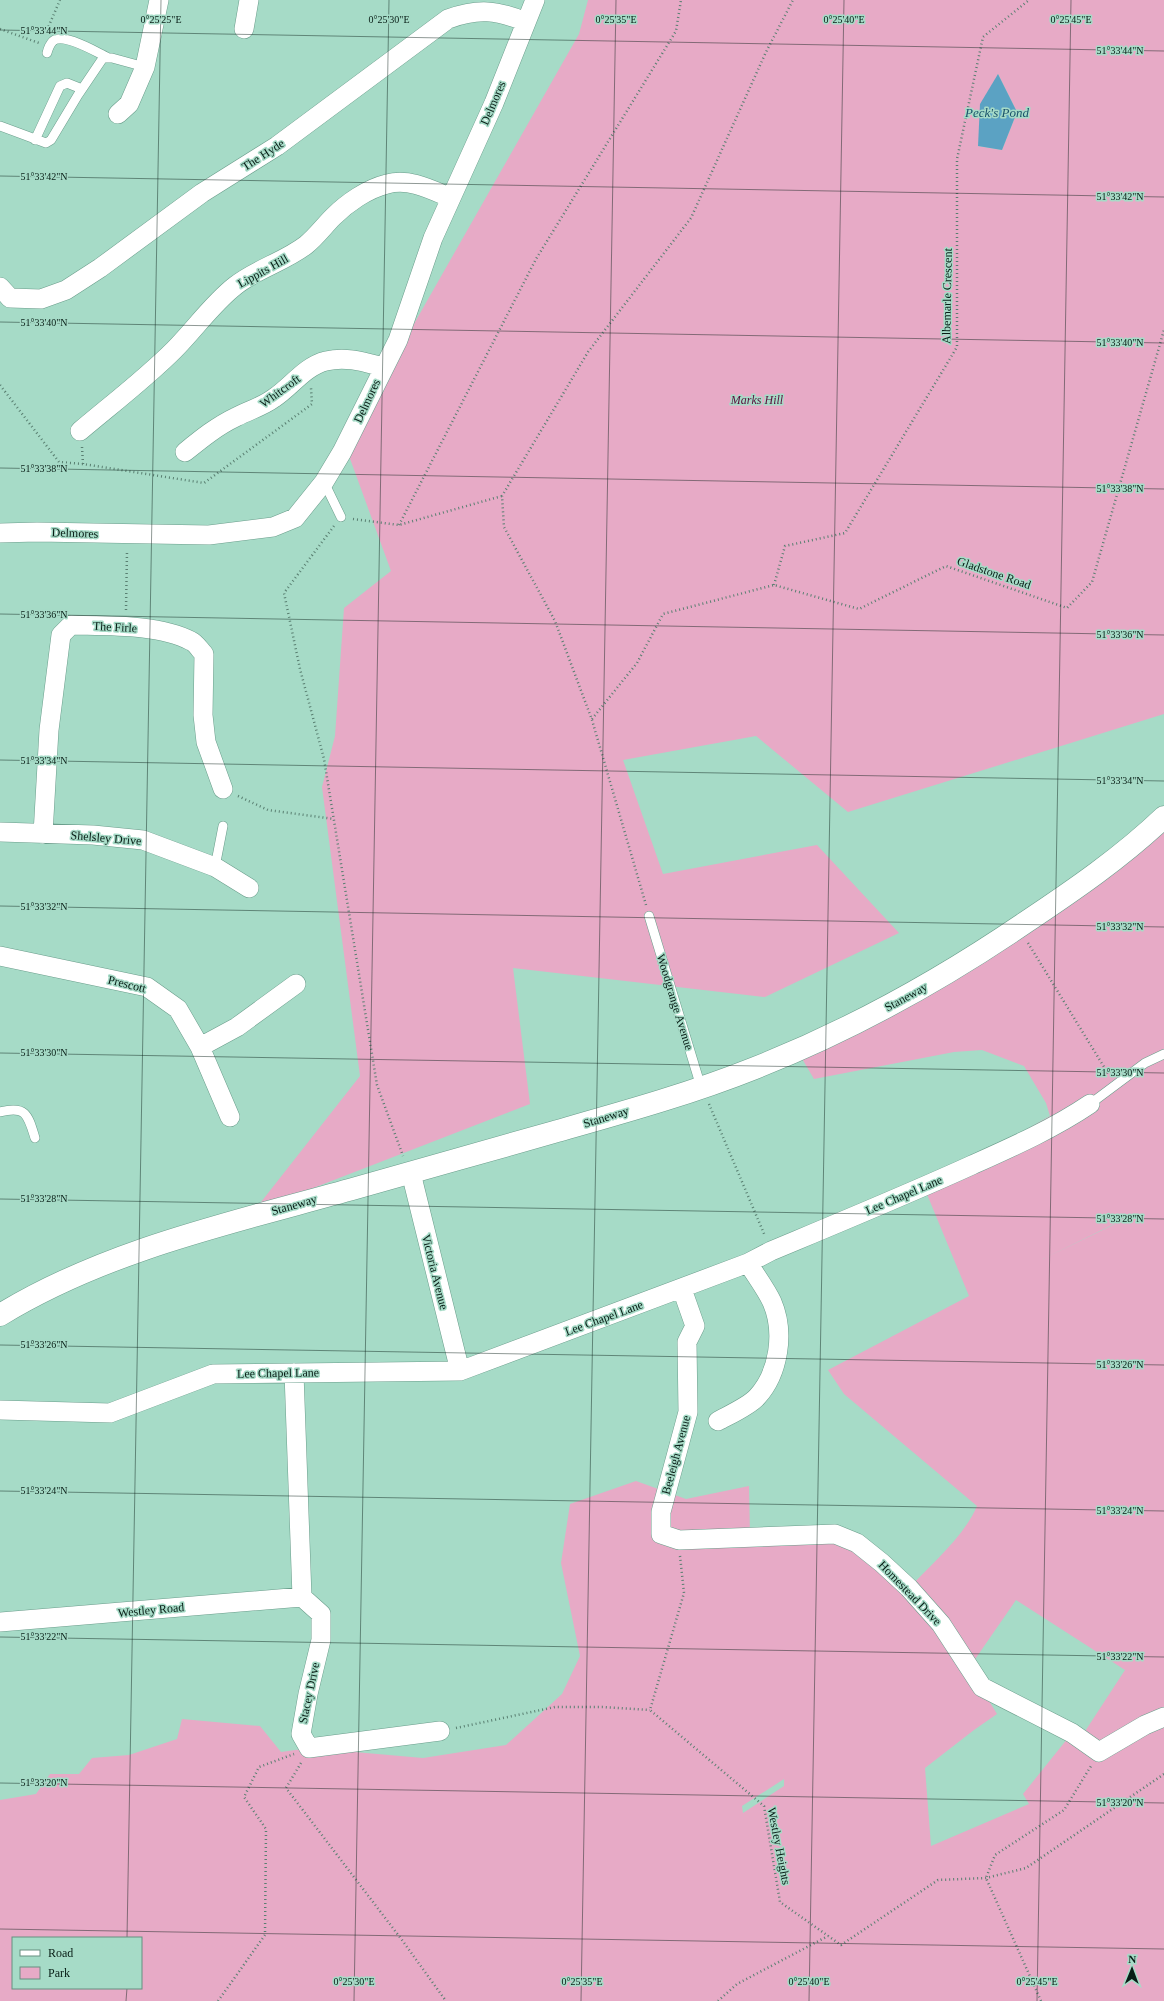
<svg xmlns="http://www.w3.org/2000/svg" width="1164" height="2001" font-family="'Times New Roman',serif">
  <rect width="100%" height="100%" fill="#a6dbc7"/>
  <path fill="#e7aac6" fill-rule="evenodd" d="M588 0H1164V714L848 812 756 736 623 760 663 874 817 845 899 933 765 997 513 968 530 1104 254 1211 360 1076 322 787 335 736 344 608 391 571 345 445 579 34ZM998 74 1017 112 1002 150 978 146Z
    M1164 817V2001H0V1800L36 1794 50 1774H79L92 1758 129 1755 177 1739 182 1719 260 1726 281 1752 309 1748 423 1758 506 1745 562 1694 580 1656 561 1563 570 1504 636 1481 686 1499 749 1486 750 1537 835 1534 909 1588C931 1565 965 1535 977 1506L844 1394 828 1370 969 1296 924 1187 1050 1116 1046 1103 1024 1066 982 1050 954 1052 814 1079 797 1050 876 1013ZM1114 1224H1115L1043 1259ZM1016 1600 1125 1670 1080 1739 1072 1733 1023 1794 1029 1804 931 1846 925 1768 974 1730 997 1714 969 1668ZM784 1779V1786L743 1813 742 1806ZM13 1938H141V1988H13Z"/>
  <path fill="#5ba2c3" d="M998 74 1017 112 1002 150 978 146 980 104Z"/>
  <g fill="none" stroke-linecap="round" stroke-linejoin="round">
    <g stroke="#6a9d8b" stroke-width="10">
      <path id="service" d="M47 53C48 49 50 44 53 41 63 32 96 52 107 57
        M0 126 46 143 51 140 78 95 103 58H112L145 67
        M35 140 60 86 67 83 82 89
        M324 482 341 517
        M215 867 223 826
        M649 916 701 1087
        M1090 1104 1145 1063 1164 1054
        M0 1112C26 1105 28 1115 35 1138"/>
    </g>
    <g stroke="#6a9d8b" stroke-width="20">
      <path id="minor" d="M244 29 249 0
        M118 114 129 104 145 67 159 0
        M0 287 10 298 41 299 66 290 100 268 202 193 277 146 448 19C478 8 497 10 526 22
        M80 431C112 404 145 379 174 350 195 329 212 304 235 286 256 269 284 262 306 245 316 237 324 226 333 217 347 203 367 189 387 184 409 178 430 189 451 198
        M185 452C201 439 217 426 236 417 249 410 262 407 274 398 291 387 305 366 326 361 346 356 364 362 383 367
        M0 533 37 532 209 535 273 527 295 518 324 482 342 452 398 340 433 238 494 103 535 0
        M0 832 93 835 143 840 215 867 249 888
        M43 834 49 730 61 635 71 625C106 626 159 624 191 641 196 643 200 650 204 654L203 715 206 742 223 789
        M0 956 147 987 178 1009 200 1047 230 1117
        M200 1047 237 1027 296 984
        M411 1173 460 1371
        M682 1289 695 1326 687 1342 688 1412 661 1512V1534L679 1540 835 1534 857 1543 882 1563 909 1588 941 1624 982 1687 1072 1733 1099 1752 1145 1725 1164 1717
        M294 1373 302 1597 321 1614V1640L308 1694 301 1734 309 1748 440 1731
        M0 1410 110 1413 213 1374 460 1371 748 1263 771 1251C838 1223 906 1195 972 1165 1012 1147 1053 1129 1090 1104
        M718 1421C729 1415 749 1406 757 1397 779 1373 785 1332 772 1302 766 1289 756 1276 748 1263
        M0 1622 302 1597"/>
    </g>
    <g stroke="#6a9d8b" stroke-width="23">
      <path id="secondary" d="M0 1315C108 1249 235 1222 356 1188 422 1169 488 1151 554 1132 621 1113 690 1094 755 1068 851 1030 941 980 1026 922 1074 890 1122 857 1164 817"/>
    </g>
    <path stroke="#597f71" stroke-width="2.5" stroke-dasharray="1 3" stroke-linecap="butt" d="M0 29 39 43
      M47 30 60 0
      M0 385 59 462 83 464
      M82 447 83 464 204 483 312 404 311 388
      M353 519 399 525 502 496
      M399 525 536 259 676 31 681 0
      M334 526 284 593 300 669 324 759 377 1085 403 1156
      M774 585 785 546 845 533 957 347V159L983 37 1029 0
      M126 610 127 551
      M592 719 637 663 663 614 774 585 859 609 946 566 1067 608 1092 582 1164 330
      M238 796 268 810 334 819
      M646 905 592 720 555 621 504 527 502 496 588 352 691 218 766 52 793 0
      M1028 943 1109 1075
      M709 1104 765 1236
      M680 1556 684 1593 650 1710 764 1806 780 1902 841 1945 938 1880 986 1878 1026 1868 1164 1774
      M456 1728 555 1707H602L650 1710
      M301 1763 286 1788 402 1940 446 2001
      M218 2001 265 1935 266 1829 244 1797 259 1767 294 1754
      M718 2001 737 1984 828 1936
      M1041 2001 986 1878 995 1855 1064 1810 1091 1766"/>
    <use href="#service" stroke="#fff" stroke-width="9"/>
    <use href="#minor" stroke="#fff" stroke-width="19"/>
    <use href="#secondary" stroke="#fff" stroke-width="22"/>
  </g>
  <path fill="none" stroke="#081d16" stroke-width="1" stroke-opacity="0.45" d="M0 30 1164 51M0 176 1164 197M0 322 1164 343M0 468 1164 489M0 614 1164 635M0 760 1164 781M0 906 1164 927M0 1053 1164 1073M0 1199 1164 1219M0 1345 1164 1365M0 1491 1164 1511M0 1637 1164 1657M0 1783 1164 1803M0 1929 1164 1949M127 1938 161 0M126 2001 127 1988M354 2001 389 0M581 2001 616 0M809 2001 844 0M1037 2001 1071 0"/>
  <g text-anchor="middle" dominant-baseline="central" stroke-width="3" stroke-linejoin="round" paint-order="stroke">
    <g font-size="12" fill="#081d16" stroke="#a6dbc7">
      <text transform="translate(493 103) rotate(-67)">Delmores</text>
      <text transform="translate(263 155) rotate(-33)">The Hyde</text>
      <text transform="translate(263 271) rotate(-29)">Lippits Hill</text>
      <text transform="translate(947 296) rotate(-89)">Albemarle Crescent</text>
      <text transform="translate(280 391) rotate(-36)">Whitcroft</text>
      <text transform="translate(367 401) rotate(-65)">Delmores</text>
      <text transform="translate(75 533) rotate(2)">Delmores</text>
      <text transform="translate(994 573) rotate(19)">Gladstone Road</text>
      <text transform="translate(115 627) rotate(3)">The Firle</text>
      <text transform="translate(106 838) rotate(5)">Shelsley Drive</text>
      <text transform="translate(127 984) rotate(14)">Prescott</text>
      <text transform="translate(906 997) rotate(-29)">Staneway</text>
      <text transform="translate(675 1002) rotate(73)">Woodgrange Avenue</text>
      <text transform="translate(606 1117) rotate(-17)">Staneway</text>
      <text transform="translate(904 1195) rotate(-23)">Lee Chapel Lane</text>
      <text transform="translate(294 1205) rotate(-16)">Staneway</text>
      <text transform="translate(435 1272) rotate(76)">Victoria Avenue</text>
      <text transform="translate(604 1318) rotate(-20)">Lee Chapel Lane</text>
      <text transform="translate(278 1373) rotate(-1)">Lee Chapel Lane</text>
      <text transform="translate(676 1455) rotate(-75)">Beeleigh Avenue</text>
      <text transform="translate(910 1593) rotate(46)">Homestead Drive</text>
      <text transform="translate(151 1610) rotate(-5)">Westley Road</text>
      <text transform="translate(309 1693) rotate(-78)">Stacey Drive</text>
      <text transform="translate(779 1846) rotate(79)">Westley Heights</text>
    </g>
    <g font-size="12" font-style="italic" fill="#5a0e3b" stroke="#a6dbc7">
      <text x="757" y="400">Marks Hill</text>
    </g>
    <g font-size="13" font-style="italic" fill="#1a536b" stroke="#a6dbc7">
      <text x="997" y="112">Peck's Pond</text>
    </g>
  </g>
  <g font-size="10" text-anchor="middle" fill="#081d16" stroke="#a6dbc7" stroke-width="3" stroke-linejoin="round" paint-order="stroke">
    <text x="161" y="23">0°25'25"E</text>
    <text x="389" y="23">0°25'30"E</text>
    <text x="616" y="23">0°25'35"E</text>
    <text x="844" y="23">0°25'40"E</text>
    <text x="1071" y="23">0°25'45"E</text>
    <text x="44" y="34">51°33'44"N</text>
    <text x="1120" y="54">51°33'44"N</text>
    <text x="44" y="180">51°33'42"N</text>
    <text x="1120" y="200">51°33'42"N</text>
    <text x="44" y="326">51°33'40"N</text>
    <text x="1120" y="346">51°33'40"N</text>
    <text x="44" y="472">51°33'38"N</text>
    <text x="1120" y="492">51°33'38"N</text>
    <text x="44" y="618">51°33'36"N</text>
    <text x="1120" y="638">51°33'36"N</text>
    <text x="44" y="764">51°33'34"N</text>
    <text x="1120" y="784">51°33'34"N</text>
    <text x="44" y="910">51°33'32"N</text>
    <text x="1120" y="930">51°33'32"N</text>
    <text x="44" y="1056">51°33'30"N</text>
    <text x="1120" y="1076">51°33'30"N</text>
    <text x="44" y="1202">51°33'28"N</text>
    <text x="1120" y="1222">51°33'28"N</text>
    <text x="44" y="1348">51°33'26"N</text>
    <text x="1120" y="1368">51°33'26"N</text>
    <text x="44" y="1494">51°33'24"N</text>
    <text x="1120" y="1514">51°33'24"N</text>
    <text x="44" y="1640">51°33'22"N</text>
    <text x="1120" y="1660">51°33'22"N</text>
    <text x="44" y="1786">51°33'20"N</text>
    <text x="1120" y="1806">51°33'20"N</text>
    <text x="354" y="1985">0°25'30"E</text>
    <text x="582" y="1985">0°25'35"E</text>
    <text x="809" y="1985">0°25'40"E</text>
    <text x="1037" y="1985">0°25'45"E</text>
  </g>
  <rect x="12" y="1937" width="130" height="52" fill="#a6dbc7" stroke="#678f80"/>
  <rect x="20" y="1950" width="20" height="6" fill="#ffffff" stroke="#678f80"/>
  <text x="48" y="1957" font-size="12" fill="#081d16">Road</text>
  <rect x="20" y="1967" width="20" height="12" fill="#e7aac6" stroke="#678f80"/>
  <text x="48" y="1977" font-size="12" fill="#081d16">Park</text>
  <g transform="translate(1132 1969) rotate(1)" stroke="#a6dbc7" stroke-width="3" paint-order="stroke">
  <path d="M0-3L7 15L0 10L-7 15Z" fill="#081d16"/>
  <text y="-6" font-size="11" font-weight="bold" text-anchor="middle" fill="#081d16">N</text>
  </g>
</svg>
